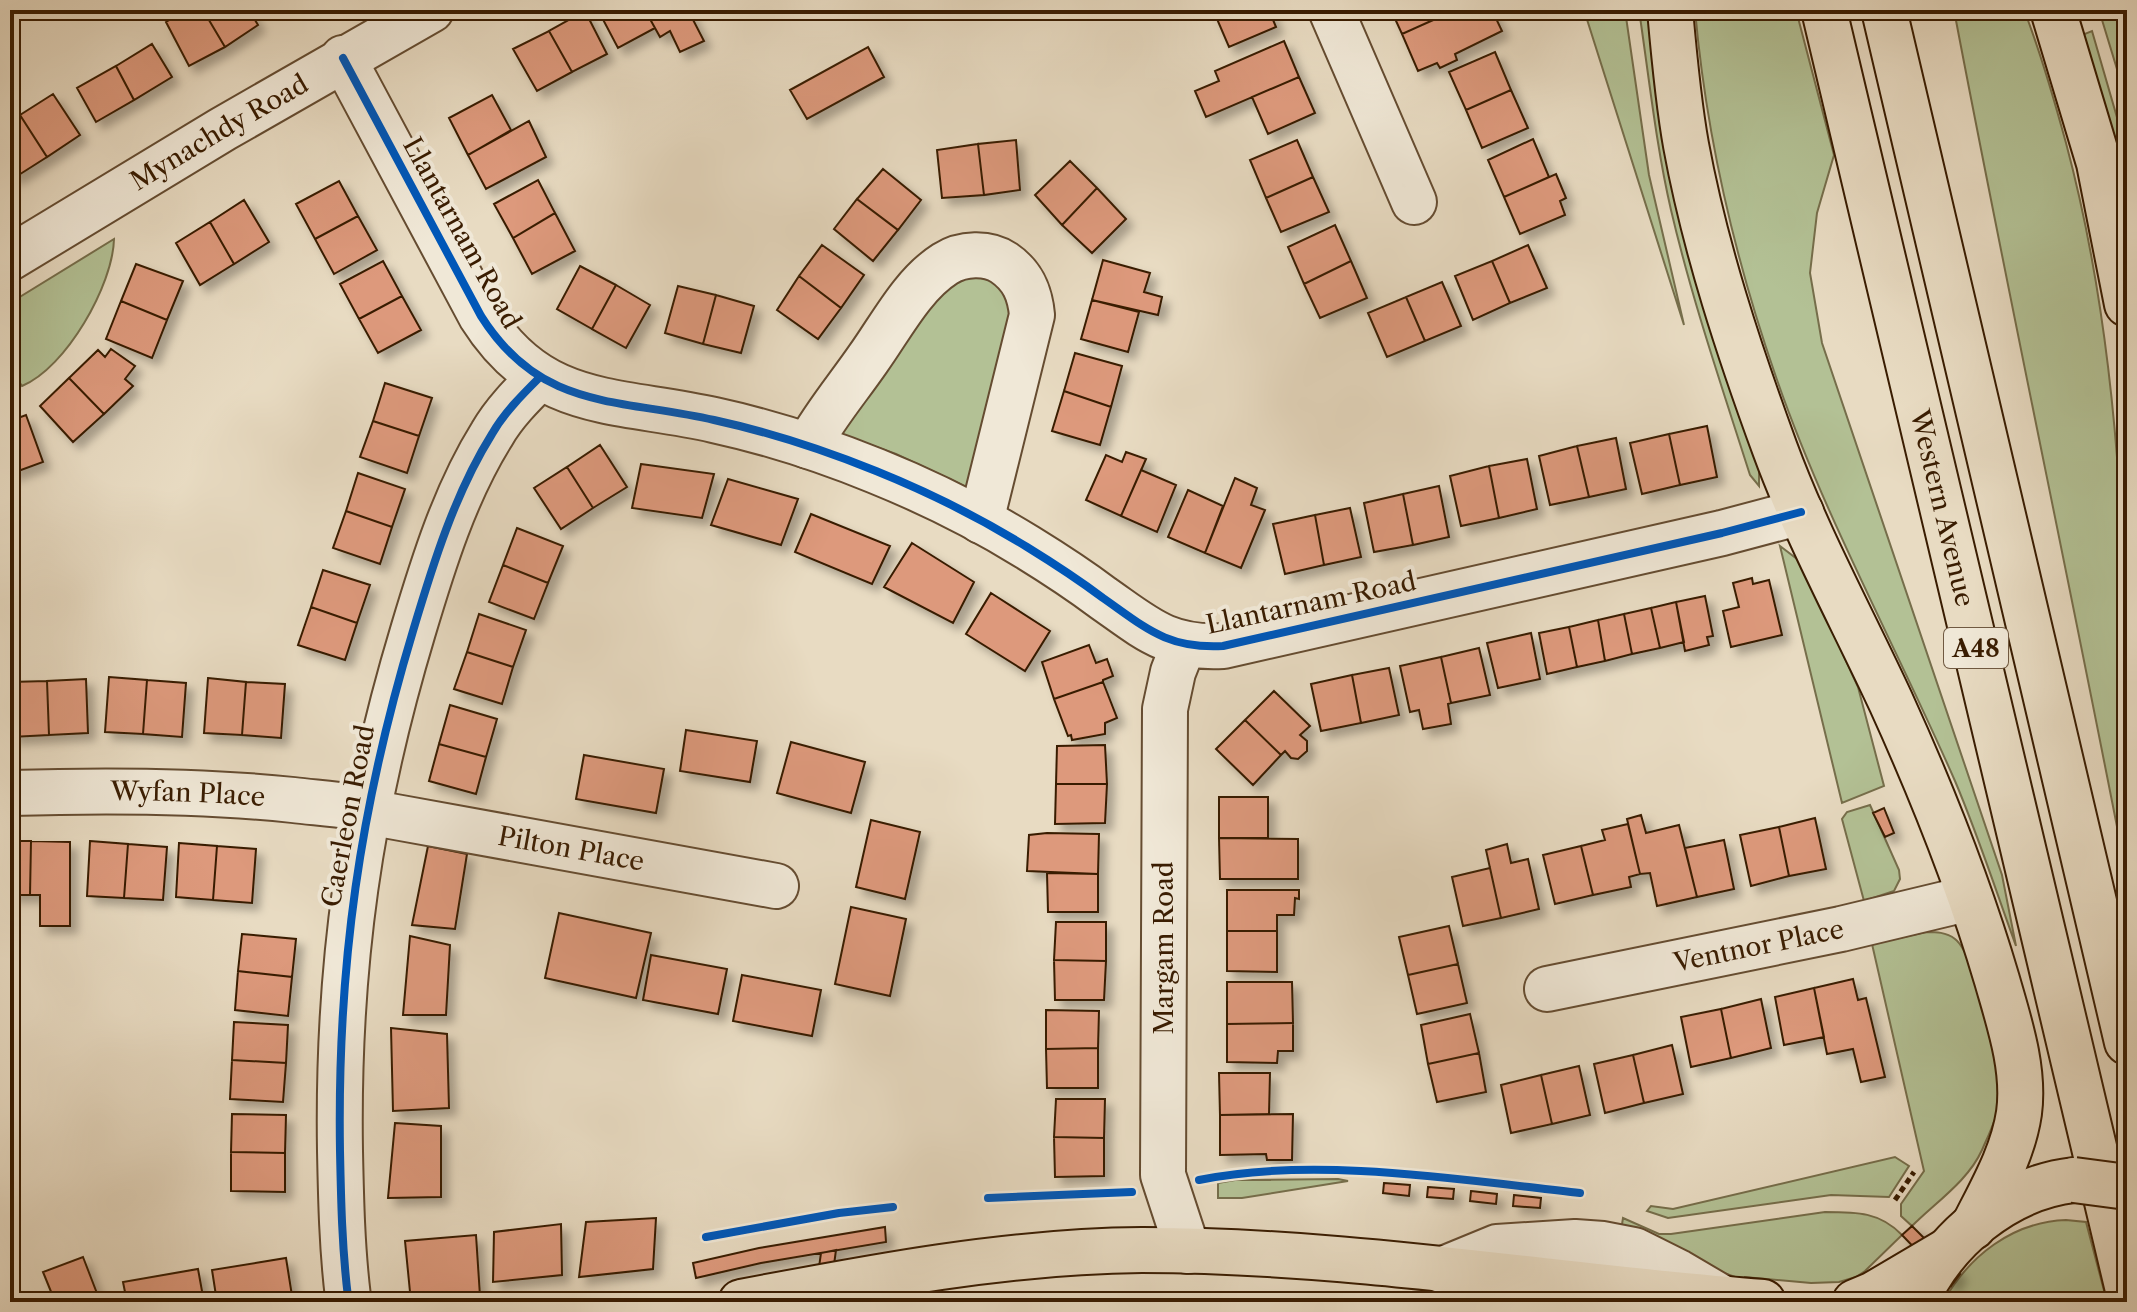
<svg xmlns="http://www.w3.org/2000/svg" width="2137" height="1312" font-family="'Libre Caslon Text',serif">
  <defs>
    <filter id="shadow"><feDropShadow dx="7" dy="7" stdDeviation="4" flood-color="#0004"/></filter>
  </defs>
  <rect width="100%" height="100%" fill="#e8dbc2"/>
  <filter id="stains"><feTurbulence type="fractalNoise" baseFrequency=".0025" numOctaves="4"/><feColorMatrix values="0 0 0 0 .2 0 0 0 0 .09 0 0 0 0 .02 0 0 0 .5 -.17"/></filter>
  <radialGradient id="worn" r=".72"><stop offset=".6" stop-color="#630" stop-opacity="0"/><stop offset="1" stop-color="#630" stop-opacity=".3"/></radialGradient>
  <path fill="#b3c195" stroke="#766e4b" stroke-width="2" d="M1584 10H1625L1649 175 1684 325Z
    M1639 10H1650L1759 469V486L1750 475C1722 387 1692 300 1671 210 1656 145 1649 77 1639 10Z
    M1695 10H1796L1834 155 1817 213 1810 273 1822 343 2002 875 2016 946C1996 891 1978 835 1955 781 1896 646 1824 516 1776 377 1735 259 1706 134 1695 10Z
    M1954 10H2024C2041 53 2054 99 2066 143 2130 382 2127 632 2127 878 2071 588 2009 300 1954 10Z
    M2099 10H2127V102Z
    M2092 31 2127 152V199L2082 35Z
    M114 239C113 285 66 368 22 386L10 368V303Z
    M983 270 1014 296 979 493 896 454 831 431 935 286Z
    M1780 546 1797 559 1804 569 1858 687 1884 786 1842 803Z
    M1870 805 1899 870 1900 879 1894 891 1864 901 1842 819 1847 812Z
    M1926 932C1936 932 1946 932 1955 939 1977 956 2004 1075 1999 1103 1997 1119 1988 1136 1982 1150 1968 1181 1936 1202 1912 1226L1901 1216V1204L1924 1171 1872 944Z
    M1895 1157 1909 1166 1889 1197 1831 1195 1668 1218 1647 1211 1651 1206 1673 1209Z
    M1338 1179 1348 1181 1242 1198H1218V1183L1235 1180Z
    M1825 1212C1857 1212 1880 1212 1902 1235L1865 1271 1856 1277 1839 1282 1811 1283 1745 1277 1744 1280 1620 1237 1623 1218 1659 1234H1671Z
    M2066 1220 2086 1222 2107 1302H1943C1969 1256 2012 1222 2066 1220Z"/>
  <path fill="#dd997c" stroke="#391c01" stroke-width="2" filter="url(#shadow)" d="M186 10H203L225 47 189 66 166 22Z
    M203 10H249L258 25 225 47Z
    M598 10H645L655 28 618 48Z
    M645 10H688L704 41 680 52 670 31 660 37Z
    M1219 10H1269L1276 27 1229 47 1214 12Z
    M1391 10H1445L1447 14 1402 34Z
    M1455 10H1492L1502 31 1455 54 1457 60 1440 68 1437 63 1418 71 1402 34Z
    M585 11 607 54 572 72 549 31Z
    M549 31 572 72 537 91 513 49Z
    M1284 41 1299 77 1206 117 1195 91 1219 81 1215 71Z
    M152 44 172 77 134 100 116 66Z
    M868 47 884 77 807 119 790 90Z
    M1495 52 1511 90 1466 110 1449 72Z
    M116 66 134 100 96 122 77 88Z
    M1299 77 1315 113 1268 134 1252 97Z
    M1511 90 1528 128 1482 148 1466 110Z
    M53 94 80 135 47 157 20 115Z
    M492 95 511 130 468 155 449 118Z
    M20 115 47 157 14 178 10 172V122Z
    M529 121 546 157 486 189 468 155Z
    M1533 139 1549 177 1504 197 1488 160Z
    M1016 140 1020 190 984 195 978 144Z
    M1297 140 1313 177 1266 198 1250 160Z
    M978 144 984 195 942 198 937 150Z
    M1070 161 1097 188 1062 225 1035 195Z
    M883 169 921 200 898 230 857 199Z
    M1556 174 1566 198 1560 201 1565 215 1520 234 1504 197Z
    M1313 177 1329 212 1281 232 1266 198Z
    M538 180 555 213 513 238 494 204Z
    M339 181 358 216 315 239 296 204Z
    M1097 188 1126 219 1092 253 1062 225Z
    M857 199 898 230 873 261 834 229Z
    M244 200 269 242 234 264 210 222Z
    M555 213 575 251 532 274 513 238Z
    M358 216 377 250 334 274 315 239Z
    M210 222 234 264 200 285 176 243Z
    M1335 225 1351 261 1304 284 1288 247Z
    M822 245 864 275 841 308 799 276Z
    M1528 245 1547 288 1510 303 1492 261Z
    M1103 260 1150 273 1144 292 1162 297 1158 315 1092 300Z
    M383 261 402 296 359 319 340 284Z
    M1351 261 1367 298 1320 318 1304 284Z
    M1492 261 1510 303 1473 320 1455 276Z
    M136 264 183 281 167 320 121 301Z
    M580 266 616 285 592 329 557 309Z
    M799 276 841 308 818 339 777 310Z
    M1442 282 1461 326 1425 341 1406 297Z
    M616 285 650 305 626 348 592 329Z
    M678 286 716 295 703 344 665 333Z
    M716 295 754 306 741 353 703 344Z
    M402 296 421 330 378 353 359 319Z
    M1406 297 1425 341 1387 357 1368 313Z
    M1092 300 1139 312 1128 352 1081 339Z
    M121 301 167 320 152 358 106 339Z
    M111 349 135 366 125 379 133 386 104 414 69 378 98 350 105 357Z
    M1075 353 1122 366 1111 407 1064 391Z
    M69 378 104 414 73 442 40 406Z
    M385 383 432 398 419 436 373 421Z
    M1064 391 1111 407 1100 445 1052 431Z
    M26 415 43 462 10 474V421Z
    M373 421 419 436 407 473 360 457Z
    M1707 426 1717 477 1680 485 1669 434Z
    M1669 434 1680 485 1642 494 1630 443Z
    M1616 438 1626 489 1589 497 1577 446Z
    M600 445 627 487 593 508 567 467Z
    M1577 446 1589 497 1550 505 1539 456Z
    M1126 452 1146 459 1121 516 1086 500 1106 455 1122 462Z
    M1527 459 1537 509 1499 518 1489 466Z
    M641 464 714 474 702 518 632 508Z
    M1489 466 1499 518 1461 526 1450 476Z
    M567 467 593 508 561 529 534 488Z
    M1141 470 1176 485 1157 532 1121 516Z
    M358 473 405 489 392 527 346 511Z
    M1235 478 1257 488 1251 505 1265 510 1241 568 1205 553Z
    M728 479 798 499 781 545 711 525Z
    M1439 486 1449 537 1413 545 1403 494Z
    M1188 490 1223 506 1205 553 1168 537Z
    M1403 494 1413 545 1374 552 1364 503Z
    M1350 508 1361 557 1324 565 1315 515Z
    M346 511 392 527 380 564 333 548Z
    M811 514 890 546 872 584 795 552Z
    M1315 515 1324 565 1285 574 1273 524Z
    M517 528 563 546 548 583 503 565Z
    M912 543 974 582 953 623 884 587Z
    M503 565 548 583 534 619 489 602Z
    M323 570 370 585 357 623 311 607Z
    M1752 578 1753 584 1769 580 1782 635 1731 647 1723 611 1739 607 1733 583Z
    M991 593 1050 631 1025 671 966 634Z
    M1705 596 1713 636 1707 637 1709 645 1685 651 1676 602Z
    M1676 602 1684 642 1660 648 1651 608Z
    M311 607 357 623 345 660 298 645Z
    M1651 608 1660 648 1632 654 1624 614Z
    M479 614 526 630 513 667 467 652Z
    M1624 614 1632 654 1605 661 1598 620Z
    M1598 620 1605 661 1577 667 1569 627Z
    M1569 627 1577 667 1547 674 1539 633Z
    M1531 633 1540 679 1498 688 1487 643Z
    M1089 645 1096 663 1107 659 1113 676 1103 680V682L1054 699 1042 662Z
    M1479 648 1490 695 1451 703 1441 657Z
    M467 652 513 667 502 704 454 689Z
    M1441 657 1451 703 1448 704 1451 724 1423 729 1419 710 1410 712 1400 666Z
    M1389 668 1399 715 1361 723 1352 675Z
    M1352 675 1361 723 1321 731 1311 684Z
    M109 677 147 680 143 734 105 732Z
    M208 678 246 682 242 735 204 733Z
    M86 679 88 733 49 735 47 681Z
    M147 680 186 683 182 737 143 734Z
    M47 681 49 735 11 737 10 682Z
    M246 682 285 684 281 738 242 735Z
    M1103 682 1117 718 1105 723V734L1072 740 1071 735 1068 736 1054 699Z
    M1274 691 1310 726 1300 735 1307 741V751L1298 759 1291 758 1285 751 1281 755 1245 720Z
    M450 705 497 719 486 757 439 744Z
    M1245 720 1281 755 1253 785 1216 749Z
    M686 730 757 741 750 782 680 771Z
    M791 742 865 762 851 813 777 793Z
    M439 744 486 757 476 794 429 781Z
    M1105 745 1107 784H1056L1057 746Z
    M584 755 664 769 656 813 576 799Z
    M1056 784H1107L1105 823 1055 824Z
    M1219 797H1268V838H1219Z
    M1884 808 1894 833 1885 837 1873 813Z
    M1641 815 1646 833 1679 825 1697 897 1657 906 1650 873 1640 874 1627 819Z
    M1815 818 1826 869 1789 876 1779 827Z
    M871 820 920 832 905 899 856 887Z
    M1628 824 1640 874 1629 877 1631 887 1593 895 1581 846 1605 840 1602 830Z
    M1779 827 1789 876 1751 886 1740 835Z
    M1047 833 1099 834 1098 874 1027 871 1029 835Z
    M1219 838 1298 839V879H1220Z
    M1724 840 1734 889 1697 897 1685 848Z
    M10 841H31L30 895H10Z
    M31 841 70 842V926H40V895H30Z
    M90 841 128 844 124 898 87 896Z
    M179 843 217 846 213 900 176 897Z
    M128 844 167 847 163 900 124 898Z
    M1507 844 1511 863 1528 859 1539 909 1501 918 1486 850Z
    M217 846 256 849 252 903 213 900Z
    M428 846 467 854 455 929 412 925Z
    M1581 846 1593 895 1555 904 1543 855Z
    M1490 868 1501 918 1463 926 1452 877Z
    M1047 873 1098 874V912H1048Z
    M1227 890H1299V899L1295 898 1294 915H1277V931H1227Z
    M851 907 906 919 890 996 835 984Z
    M559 913 651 933 636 998 545 978Z
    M1056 922H1106V961L1054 960Z
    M1449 926 1458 964 1408 975 1399 937Z
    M1227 931H1277V972L1227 971Z
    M242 934 296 939 292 977 238 971Z
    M410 936 450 945 446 1015H403Z
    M651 955 727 969 718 1014 643 1000Z
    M1054 960 1106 961 1104 1000H1055Z
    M1458 964 1467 1003 1417 1014 1408 975Z
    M238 971 292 977 288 1016 235 1010Z
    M742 975 821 990 812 1036 733 1021Z
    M1853 979 1858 1000 1866 998 1885 1077 1861 1082 1853 1049 1827 1054 1814 988Z
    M1227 982H1292L1293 1023 1227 1024Z
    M1814 988 1824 1037 1784 1045 1775 997Z
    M1761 999 1771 1048 1731 1058 1721 1009Z
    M1721 1009 1731 1058 1691 1067 1681 1017Z
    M1046 1010 1099 1011 1098 1048 1046 1049Z
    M1470 1014 1479 1053 1428 1064 1421 1025Z
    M234 1022 288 1025 286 1063 232 1060Z
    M1293 1023V1051H1278L1277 1063 1227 1062V1024Z
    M391 1028 447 1034 449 1108 393 1111Z
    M1672 1045 1683 1094 1644 1103 1633 1055Z
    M1098 1048V1088H1047L1046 1049Z
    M1479 1053 1486 1092 1437 1102 1428 1064Z
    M1633 1055 1644 1103 1605 1113 1594 1064Z
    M232 1060 286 1063 283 1102 230 1099Z
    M1579 1066 1590 1115 1552 1124 1541 1075Z
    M1219 1073H1270L1269 1114 1220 1115Z
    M1541 1075 1552 1124 1511 1133 1501 1085Z
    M1056 1099H1105L1104 1138 1054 1137Z
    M232 1114 286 1115 285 1153 231 1152Z
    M1293 1114 1292 1160H1267L1266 1154 1220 1155V1115Z
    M395 1123 441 1126V1197L388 1198Z
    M1054 1137 1104 1138V1176L1055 1177Z
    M231 1152 285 1153V1192L231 1191Z
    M1384 1183 1410 1185 1409 1196 1383 1193Z
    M1428 1187 1454 1189 1453 1199 1427 1197Z
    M1471 1191 1497 1194 1496 1204 1470 1201Z
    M1514 1195 1541 1198 1540 1208 1513 1206Z
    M656 1218 653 1269 579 1277 586 1222Z
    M561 1224 562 1275 493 1282 494 1232Z
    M1912 1226 1960 1274 1951 1286 1902 1235Z
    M885 1227 886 1242 761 1263 696 1278 693 1263 759 1248Z
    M476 1235 480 1296 411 1302 405 1241Z
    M836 1250 829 1302H814L821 1253Z
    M83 1257 98 1296 90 1300 91 1302H45L54 1299 43 1272Z
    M286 1258 293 1302H217L212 1270Z
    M198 1269 204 1302H127L123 1282Z"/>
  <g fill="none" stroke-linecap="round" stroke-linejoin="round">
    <g stroke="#654c31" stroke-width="48">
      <g id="minor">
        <path d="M1331 10 1414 202"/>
        <path d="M343 58 481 316C541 411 617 398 714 420 769 432 824 450 876 471 928 492 980 518 1027 547 1053 563 1079 580 1103 598 1146 628 1167 649 1223 646L1722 533 1801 512"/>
        <path id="s1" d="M10 258 223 129 431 10"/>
        <path d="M808 446C825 415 848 388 868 359 891 327 912 285 945 264 962 253 988 252 1004 263 1023 276 1030 293 1032 315L981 521"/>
        <path d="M1184 644 1173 672 1165 709 1163 1175 1188 1251"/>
        <path id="s2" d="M10 793C105 790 199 790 293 800 326 804 359 805 390 816L776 886"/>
        <path id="s3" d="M1547 989 1841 929 1970 898"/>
        <path d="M1441 1270 1497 1247 1575 1242 1603 1244 1634 1250 1678 1272 1724 1299"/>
        <path d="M348 1297C342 1248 341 1200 340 1151 337 966 360 807 413 631 433 564 455 493 492 434 504 413 522 395 539 378"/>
      </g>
    </g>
    <g stroke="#391c01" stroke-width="48">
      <path id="major" d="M741 1302C872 1277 1008 1251 1142 1250 1350 1250 1556 1286 1763 1302
        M1855 1302 1874 1294 1947 1251"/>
    </g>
    <g stroke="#391c01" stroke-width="48">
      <g id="highway">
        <path d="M1670 10C1674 55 1678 101 1686 145 1705 248 1739 351 1775 449 1807 536 1852 618 1891 702 1932 792 1969 885 1997 980 2009 1022 2025 1069 2019 1113 2013 1154 1991 1191 1973 1227"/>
        <path id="s4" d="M1824 10 2127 1286"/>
        <path d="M1884 10 2127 1042"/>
        <path d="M2053 10 2099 163 2127 304"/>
        <path d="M1916 1302C1943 1240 2005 1188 2074 1180"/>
      </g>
    </g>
    <path stroke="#391c01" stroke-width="5" stroke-dasharray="6 4" stroke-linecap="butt" d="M1895 1200 1914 1172"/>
    <use href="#minor" stroke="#f0e8d7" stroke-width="44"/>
    <use href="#major" stroke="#e8dbc2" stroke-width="44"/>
    <use href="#highway" stroke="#e8dbc2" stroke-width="44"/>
    <g stroke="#391c01" stroke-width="48" stroke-linecap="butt">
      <path id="highway-bridge" d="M2074 1180 2127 1187"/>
    </g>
    <use href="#highway-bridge" stroke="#e8dbc2" stroke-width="44"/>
    <g stroke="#f0e8d7" stroke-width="13">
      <path id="cycleway" d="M343 58 481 316C541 411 617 398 714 420 769 432 824 450 876 471 928 492 980 518 1027 547 1053 563 1079 580 1103 598 1146 628 1167 649 1223 646L1722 533 1801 512
        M1199 1180C1314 1156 1463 1180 1580 1193
        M988 1198 1132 1192
        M706 1237 839 1213 893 1207
        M348 1297C342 1248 341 1200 340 1151 337 966 360 807 413 631 433 564 455 493 492 434 504 413 522 395 539 378"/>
    </g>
    <use href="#cycleway" stroke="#0057b8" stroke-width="8"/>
  </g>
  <g text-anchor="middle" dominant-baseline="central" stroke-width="8" stroke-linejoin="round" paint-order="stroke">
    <rect fill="#f0e8d7" stroke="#705941" stroke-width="2" x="1944" y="628" width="64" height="40" rx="6"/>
    <g font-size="24" font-weight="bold" fill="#391c01">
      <text x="1976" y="648">A48</text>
    </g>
    <g font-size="26" fill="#391c01" stroke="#f0e8d7">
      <text stroke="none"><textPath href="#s1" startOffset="244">Mynachdy Road</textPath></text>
      <text transform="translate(462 233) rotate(61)">Llantarnam Road</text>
      <text stroke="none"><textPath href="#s4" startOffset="512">Western Avenue</textPath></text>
      <text transform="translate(1311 603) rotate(-12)">Llantarnam Road</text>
      <text stroke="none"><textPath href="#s2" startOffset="178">Wyfan Place</textPath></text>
      <text transform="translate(348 816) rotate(-79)">Caerleon Road</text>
      <text stroke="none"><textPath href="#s2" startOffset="566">Pilton Place</textPath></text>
      <text stroke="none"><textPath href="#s3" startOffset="216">Ventnor Place</textPath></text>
      <text transform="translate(1164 948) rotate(-90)">Margam Road</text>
    </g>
  </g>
  <rect width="2137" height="1312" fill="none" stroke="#e8dbc2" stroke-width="40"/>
  <rect x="12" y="12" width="2113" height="1288" fill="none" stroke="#391c01" stroke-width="4"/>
  <rect x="20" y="20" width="2097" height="1272" fill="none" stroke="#391c01" stroke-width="2"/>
  <rect width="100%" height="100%" filter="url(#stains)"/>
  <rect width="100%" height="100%" fill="url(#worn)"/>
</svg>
